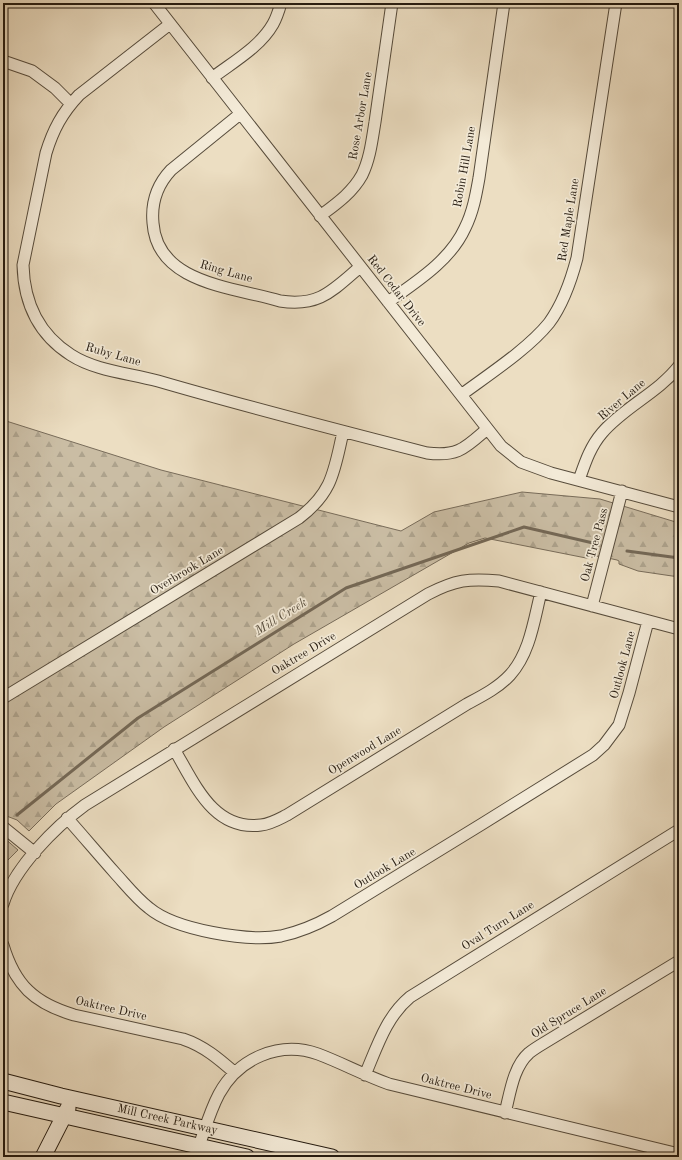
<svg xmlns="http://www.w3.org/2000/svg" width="682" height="1160" font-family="'Old Standard TT',serif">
  <defs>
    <pattern id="forest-firs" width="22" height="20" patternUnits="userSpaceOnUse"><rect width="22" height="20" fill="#cabda4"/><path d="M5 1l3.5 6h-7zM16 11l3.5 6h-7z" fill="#ada28c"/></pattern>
  </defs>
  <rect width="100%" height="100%" fill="#ecdec2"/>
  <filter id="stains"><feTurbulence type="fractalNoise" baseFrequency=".005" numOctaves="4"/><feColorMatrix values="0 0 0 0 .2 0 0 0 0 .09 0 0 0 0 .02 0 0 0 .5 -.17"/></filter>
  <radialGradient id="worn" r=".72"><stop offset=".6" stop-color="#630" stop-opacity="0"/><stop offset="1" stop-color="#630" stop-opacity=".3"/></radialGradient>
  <path fill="url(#forest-firs)" stroke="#786c5a" d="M3 420 161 470 401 531 434 512 522 492 600 499 679 523V577L638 571 619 564V561L617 560 599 556 586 558 485 538 469 543 294 644 164 727 56 804 29 831 17 820 4 815H3Z
    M3 837 18 850 3 865Z"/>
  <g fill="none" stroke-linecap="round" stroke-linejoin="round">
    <path stroke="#746856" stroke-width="3" d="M627 551 679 558
      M17 815 138 718 346 588 524 527 593 543"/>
    <g stroke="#574c3c" stroke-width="13">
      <path id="street" d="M154 3 501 446 521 462 551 473 679 507
        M170 24 79 95C62 113 53 130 46 153L23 265C24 303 38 334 71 355 96 371 129 373 158 381 247 407 337 430 427 453 458 457 465 448 487 429
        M3 61 32 71 55 88 71 104
        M212 78C233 62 260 47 273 24 277 17 279 10 281 3
        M240 114 171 170C157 185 151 202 153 223 157 284 234 287 280 301 319 307 332 291 360 267
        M320 216C336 204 352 193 362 175 370 159 372 140 375 122 381 82 386 43 392 3
        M388 302C416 282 450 261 465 228 473 212 476 195 479 178L504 3
        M461 395C488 375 528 349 549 323 563 304 571 281 577 258L616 3
        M579 480C585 463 590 447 602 433 624 407 658 393 679 366
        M592 606 622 491
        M3 698 299 518C333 492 334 471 343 432
        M174 749C195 784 213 831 261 825 271 824 279 819 287 815L467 704C482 696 498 688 510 675 530 653 534 620 541 592
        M67 818C83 836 99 855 115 873 126 885 136 898 149 908 175 930 248 942 281 936 299 932 316 925 332 916L482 824 593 755 604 745 619 725 629 693 648 621
        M3 827 35 853
        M3 904C14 868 55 827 85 805L428 594C455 580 469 578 499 581L679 629
        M3 945C15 985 34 1003 74 1015L183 1039C204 1046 219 1059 235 1073
        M365 1075C377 1047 386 1017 410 997L679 830
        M505 1113C510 1094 513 1067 529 1053 534 1049 539 1046 544 1043L679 961
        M199 1146C205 1129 210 1111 219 1094 238 1059 279 1040 318 1054 342 1063 364 1075 389 1084L679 1154"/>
    </g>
    <g stroke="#251b10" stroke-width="17">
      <g id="secondary">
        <path id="s1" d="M3 1081 61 1096 332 1157"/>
        <path d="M3 1102 247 1157"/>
        <path d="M43 1157 68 1108"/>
      </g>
    </g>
    <use href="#street" stroke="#f3ead7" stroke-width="11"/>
    <use href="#secondary" stroke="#f3ead7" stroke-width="15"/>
  </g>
  <g text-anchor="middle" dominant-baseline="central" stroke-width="3.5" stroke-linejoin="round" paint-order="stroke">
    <g font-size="12" fill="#251b10" stroke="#f3ead7">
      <text transform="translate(361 116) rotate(-80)">Rose Arbor Lane</text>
      <text transform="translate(465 167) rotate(-80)">Robin Hill Lane</text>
      <text transform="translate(569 220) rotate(-81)">Red Maple Lane</text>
      <text transform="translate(226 272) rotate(16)">Ring Lane</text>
      <text transform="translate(396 291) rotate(52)">Red Cedar Drive</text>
      <text transform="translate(113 355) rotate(16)">Ruby Lane</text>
      <text transform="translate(622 400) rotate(-40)">River Lane</text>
      <text transform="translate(595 545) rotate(-75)">Oak Tree Pass</text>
      <text transform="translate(187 571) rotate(-31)">Overbrook Lane</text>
      <text transform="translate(304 654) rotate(-31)">Oaktree Drive</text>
      <text transform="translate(623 665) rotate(-75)">Outlook Lane</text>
      <text transform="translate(365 751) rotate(-31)">Openwood Lane</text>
      <text transform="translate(385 869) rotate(-31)">Outlook Lane</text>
      <text transform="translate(498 926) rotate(-32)">Oval Turn Lane</text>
      <text transform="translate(111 1009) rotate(13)">Oaktree Drive</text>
      <text transform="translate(569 1013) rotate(-32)">Old Spruce Lane</text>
      <text transform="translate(456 1087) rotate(14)">Oaktree Drive</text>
      <text stroke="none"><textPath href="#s1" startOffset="169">Mill Creek Parkway</textPath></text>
    </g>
    <g font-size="13" font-style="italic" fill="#594f3f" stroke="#f3ead7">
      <text transform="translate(281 617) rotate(-32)">Mill Creek</text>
    </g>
  </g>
  <rect width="682" height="1160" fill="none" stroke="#ecdec2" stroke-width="16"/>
  <rect x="4" y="4" width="674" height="1152" fill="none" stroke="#251b10" stroke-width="2"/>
  <rect x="8" y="8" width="666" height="1144" fill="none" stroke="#251b10"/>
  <rect width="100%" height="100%" filter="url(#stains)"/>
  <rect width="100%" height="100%" fill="url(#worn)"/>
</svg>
